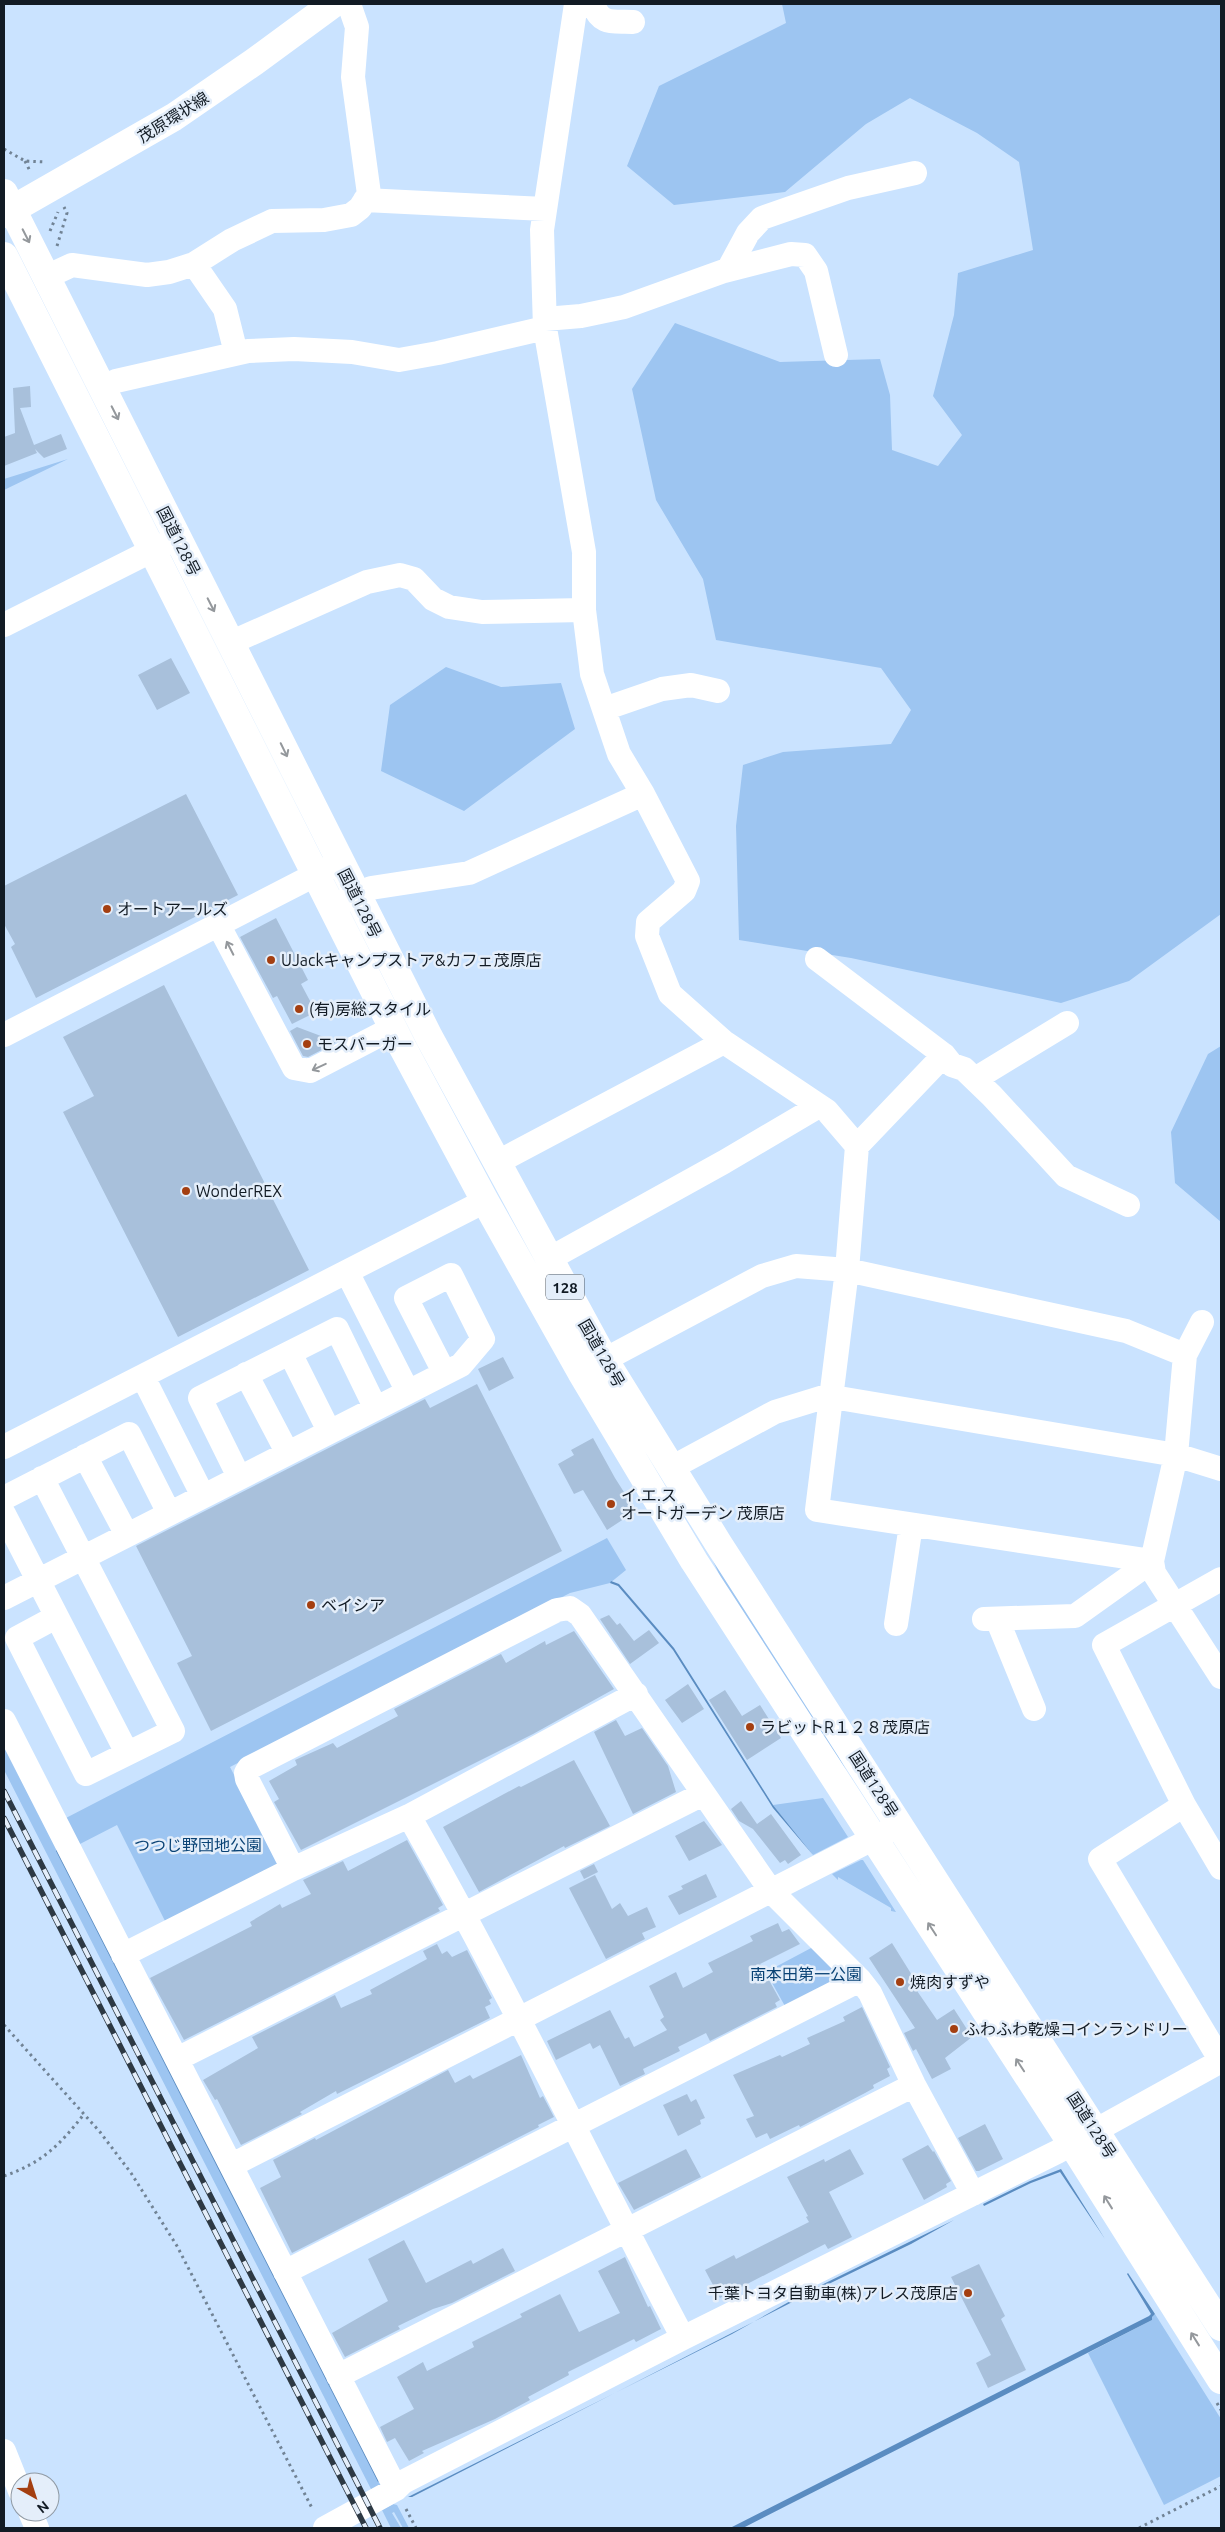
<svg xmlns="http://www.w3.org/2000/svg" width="1225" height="2532" font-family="Ubuntu,'Noto Sans JP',sans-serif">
  <rect width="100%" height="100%" fill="#cae3ff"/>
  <path fill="#9dc5f1" d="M782 4H1221V914L1129 981 1061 1003 851 958 739 940 736 826 743 765 783 752 891 744 911 710 881 668 716 640 703 579 656 500 632 389 675 323 780 362 880 359 890 395 892 450 938 466 962 435 933 396 954 315 958 273 1033 250 1019 162 977 133 910 98 866 124 785 192 674 205 627 166 659 86 786 23Z
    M68 459 4 490V479Z
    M446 667 501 687 561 683 575 729 464 811 381 771 390 705Z
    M1221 1046V1222L1175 1183 1171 1132 1208 1054Z
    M607 1538 626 1570 610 1583 570 1593 230 1767 278 1860 277 1866 166 1923 117 1825 78 1845 64 1819Z
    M711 1556 818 1717 846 1770 726 1590Z
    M4 1743 382 2479 381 2486 372 2491 4 1770Z
    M823 1798 848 1837 813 1855 773 1805Z
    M861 1860H863L896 1912 891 1911V1908L838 1877V1880L832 1874Z
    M813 1947 840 1974 839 1981 786 2008 766 1972Z
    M1155 2314 1221 2419V2476L1164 2505 1088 2353 1152 2320V2317Z
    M393 2504 397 2505 409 2528H403L394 2512 392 2513 401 2528H391L382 2510Z"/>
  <path fill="#5a8cc1" d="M611 1581 619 1584 674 1648 773 1805 813 1855 773 1808 673 1650 618 1586 610 1583Z
    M57 1849 379 2481 378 2482 56 1851Z
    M1061 2169 1105 2239 1060 2172 1031 2183 984 2206 983 2204 1030 2181Z
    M954 2220 911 2244 806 2295 412 2497H408L732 2334 801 2295Z
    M1128 2273 1155 2314 1152 2317V2320L743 2528H730L1149 2316 1151 2314 1127 2274Z"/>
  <path fill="#a8c0db" d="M30 386 31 407 20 408 34 445 61 434 67 449 44 458 35 449 37 453 4 466V437L15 433 13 388Z
    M171 658 190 693 157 710 138 675Z
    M186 794 238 895 36 998 11 947 15 944 4 924V886Z
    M276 918 308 980 301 984 316 1012 292 1024 277 996 273 998 240 937Z
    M164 985 309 1270 178 1337 63 1112 94 1096 63 1037Z
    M297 1027 337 1042 308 1057 303 1056 290 1031Z
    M503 1357 514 1378 489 1391 478 1369Z
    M477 1384 562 1551 211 1731 177 1663 192 1656 136 1546 425 1399 430 1408Z
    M593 1438 615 1478 636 1511 607 1530 583 1490 574 1494 558 1464 574 1455 571 1450Z
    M609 1615 617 1625 620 1623 634 1641 649 1630 659 1643 630 1664 600 1619Z
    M574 1631 614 1689 533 1734 301 1850 274 1802 279 1799 269 1781 297 1765 295 1760 333 1743 337 1748 398 1716 394 1709 501 1654 506 1663 545 1641 546 1645Z
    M688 1684 704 1709 682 1723 665 1700Z
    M725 1690 742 1716 760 1705 781 1738 747 1760 709 1700Z
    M616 1720 625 1736 642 1728 668 1766 676 1792 633 1814 594 1732Z
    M574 1760 610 1826 565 1848 564 1846 479 1892 443 1827 519 1786 521 1787Z
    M741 1801 757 1824 771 1814 801 1855 788 1864 785 1860 780 1863 753 1829 739 1821 731 1809Z
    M704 1821 722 1845 689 1861 675 1836Z
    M407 1840 443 1905 438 1908 440 1911 184 2040 150 1978 252 1926 250 1922 280 1904 282 1908 311 1894 303 1880 343 1861 348 1871Z
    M594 1864 598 1872 584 1879 580 1871Z
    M706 1874 717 1897 679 1915 668 1896 683 1889 681 1886Z
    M595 1875 612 1909 620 1903 628 1916 647 1907 656 1927 642 1933 645 1939 606 1959 569 1888Z
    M778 1923 782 1932 789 1929 800 1944 760 1964 780 2000 775 2003 777 2007 710 2041 706 2033 678 2047 680 2051 643 2069 645 2074 620 2086 600 2045 593 2049 590 2043 556 2060 547 2041 610 2010 625 2039 629 2037 634 2047 667 2030 660 2020 664 2017 649 1986 676 1972 683 1988 713 1972 708 1963 753 1941 750 1936Z
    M892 1943 915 1980 913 1985 937 2020 954 2009 972 2037 945 2058 951 2069 932 2079 916 2049 913 2051 904 2033 915 2028 869 1958Z
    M437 1944 442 1954 447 1951 452 1957 467 1950 492 1998 489 2000 491 2004 485 2007 490 2018 337 2094 336 2091 300 2112 302 2114 241 2145 217 2099 215 2100 203 2080 258 2048 252 2037 335 1995 341 2008 372 1994 370 1990 427 1959 423 1951Z
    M862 2007 890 2067 887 2069 890 2076 873 2085 874 2088 865 2093 800 2127 799 2125 770 2139 767 2133 756 2138 746 2119 754 2116 733 2075 780 2055 782 2057 810 2044 807 2038 845 2021 843 2017Z
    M521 2055 540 2098 543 2096 554 2117 538 2125 539 2127 292 2253 260 2188 281 2177 273 2160 315 2138 316 2140 448 2070 455 2083 470 2075 473 2079Z
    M687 2094 691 2102 696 2099 705 2118 700 2120 701 2124 678 2136 663 2105Z
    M985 2124 1003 2159 979 2171H976L958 2138Z
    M928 2145 933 2152 934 2151 951 2181 946 2184 947 2187 924 2200 902 2159Z
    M686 2149 701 2177 634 2210 618 2183Z
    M850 2149 864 2174 829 2192 852 2237 828 2249 825 2244 720 2298 705 2270 734 2255 736 2259 809 2222 806 2217 808 2216 787 2177 824 2159 825 2162Z
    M404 2240 426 2283 471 2260 473 2264 503 2248 515 2271 452 2303 433 2309 398 2326 400 2329 345 2357 332 2333 388 2301 368 2259Z
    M625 2257 648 2307 650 2306 661 2329 636 2342 634 2339 568 2372 569 2375 528 2397 530 2400 495 2419 422 2451 424 2453 409 2461 395 2438 387 2442 380 2427 414 2409 397 2377 423 2362 427 2371 474 2347 472 2342 522 2317 520 2314 560 2294 579 2332 620 2313 598 2271Z
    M979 2264 1005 2316 1001 2319 1026 2370 988 2388 976 2363 991 2355 951 2277Z"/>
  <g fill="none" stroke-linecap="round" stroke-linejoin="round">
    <path stroke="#718395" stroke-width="3" stroke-dasharray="2.5 4" stroke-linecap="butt" d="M4 149 25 161 46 162
      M25 161 30 171
      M50 231 58 212
      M57 246 67 213 64 207
      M4 2025 100 2132 131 2173 177 2246 313 2510
      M4 2176C42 2163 60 2145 84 2114
      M1217 2403 1221 2410
      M406 2509 416 2528
      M1139 2528 1221 2486"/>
    <path stroke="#fff" stroke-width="24" d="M576 4 542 230 545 328 584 552V610L592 674 619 754 643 794 688 881 684 891 648 922 647 936 670 994 724 1042 827 1111 857 1146 847 1270 817 1510 1152 1561
      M593 4C601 26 613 21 633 22
      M365 200 545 209
      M194 264 225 309 236 353
      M728 270 748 233 762 218 848 188 915 173
      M46 277 72 265 147 275 169 272 194 264 232 240 272 221 324 220 351 215 360 208 369 194 353 77 357 27 349 4
      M545 319 581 316 624 307 724 271 791 254 805 255 816 271 836 355
      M102 387 116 381 248 351 294 349 352 352 399 360 438 353 545 328
      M4 625 169 542
      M230 643 367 582 400 575 414 579 433 599 449 607 482 612 584 610
      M604 709 662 689 691 685 718 691
      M332 907 371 888 469 873 643 794
      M218 924 294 1068 310 1071 393 1028
      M817 959 944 1055
      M4 1035 340 862
      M975 1079 1067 1023
      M857 1146 944 1055 952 1065 964 1069 992 1096 1066 1176 1128 1205
      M496 1163 724 1042
      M549 1259 724 1162 819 1106
      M347 1272 407 1390
      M1202 1322 1185 1355 1176 1455 1152 1561 1154 1573 1221 1677
      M290 1353 329 1431
      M589 1368 762 1276 796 1266 847 1270 1126 1331 1185 1355
      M246 1374 287 1452
      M143 1377 203 1496
      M4 1447 485 1201
      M85 1456 127 1535
      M671 1468 775 1412 827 1396 1176 1455 1221 1469
      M239 1477 200 1398 337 1329 375 1407
      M42 1478 173 1731 86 1774 17 1638 56 1617
      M4 1498 129 1434 169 1513
      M4 1514 127 1753
      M1221 1579 1104 1645 1184 1805 1221 1868
      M4 1598 461 1365 483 1339 451 1275 406 1298 444 1372
      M984 1619 1075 1616 1152 1561
      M997 1619 1034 1709
      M896 1624 911 1525
      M4 1721 396 2489
      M409 1816C507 1987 591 2165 683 2338
      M293 1869 247 1779 246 1773 249 1768 557 1610 570 1608 580 1615 771 1891 860 1980 870 1993 914 2085 973 2194
      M123 1955 293 1869 409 1816 636 1694
      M177 2059 703 1794
      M232 2165 900 1825
      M285 2272 860 1980
      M338 2376 914 2085
      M4 2451 20 2491
      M30 2512 37 2528
      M325 2528 396 2489 403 2482 683 2338 1057 2152 1109 2123 1221 2061 1100 1859 1184 1805"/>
    <path stroke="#fff" stroke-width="28" d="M4 214 174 117 254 62 333 4"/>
    <path stroke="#fff" stroke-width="28" d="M4 193 429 1037 604 1359 718 1543 1221 2327
      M4 256 403 1048 485 1201 581 1372 694 1561 1072 2144 1221 2380"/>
    <g stroke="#2d3944" stroke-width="5.5">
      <path id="rail" d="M4 1791 380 2528
        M4 1818 366 2528"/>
    </g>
    <use href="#rail" stroke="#e4eefa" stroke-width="4" stroke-dasharray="11" stroke-linecap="butt"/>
  </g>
  <defs><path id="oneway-shaft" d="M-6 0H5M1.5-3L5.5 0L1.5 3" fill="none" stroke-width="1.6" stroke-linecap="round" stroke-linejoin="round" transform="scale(1.25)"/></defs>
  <g stroke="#94989c">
    <use href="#oneway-shaft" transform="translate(26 236) rotate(63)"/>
    <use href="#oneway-shaft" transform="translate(115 413) rotate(63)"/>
    <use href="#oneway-shaft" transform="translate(211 605) rotate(63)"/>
    <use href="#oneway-shaft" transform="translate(284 750) rotate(64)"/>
    <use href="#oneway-shaft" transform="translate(230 948) rotate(-117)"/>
    <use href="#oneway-shaft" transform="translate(319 1067) rotate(155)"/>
    <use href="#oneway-shaft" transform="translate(932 1929) rotate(-123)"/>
    <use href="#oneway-shaft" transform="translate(1020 2065) rotate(-123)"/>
    <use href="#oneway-shaft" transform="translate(1108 2202) rotate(-122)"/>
    <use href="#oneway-shaft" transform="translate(1195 2339) rotate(-122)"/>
  </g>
  <g fill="#a43f11" stroke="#e4eefa" stroke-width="2">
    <circle cx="107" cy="909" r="5"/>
    <circle cx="271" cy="960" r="5"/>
    <circle cx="299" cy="1009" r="5"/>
    <circle cx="307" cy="1044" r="5"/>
    <circle cx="186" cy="1191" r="5"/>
    <circle cx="611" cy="1504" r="5"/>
    <circle cx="311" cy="1605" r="5"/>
    <circle cx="750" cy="1727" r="5"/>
    <circle cx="900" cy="1982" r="5"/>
    <circle cx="954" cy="2029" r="5"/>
    <circle cx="968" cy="2293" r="5"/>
  </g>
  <g text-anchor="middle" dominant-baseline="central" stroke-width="5" stroke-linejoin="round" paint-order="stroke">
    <rect fill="#e4eefa" stroke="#515a64" stroke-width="1" x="546" y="1274.5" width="38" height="25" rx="4"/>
    <g font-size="15" font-weight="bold" fill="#121b24">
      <text x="565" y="1287">128</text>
    </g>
    <g font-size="16" fill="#121b24" stroke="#e4eefa">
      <text transform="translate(173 117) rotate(-32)">茂原環状線</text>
      <text transform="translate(179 541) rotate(63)">国道128号</text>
      <text transform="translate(360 903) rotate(63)">国道128号</text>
      <text transform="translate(602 1353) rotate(60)">国道128号</text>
      <text transform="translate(874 1784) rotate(57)">国道128号</text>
      <text transform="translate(1092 2125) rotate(57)">国道128号</text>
    </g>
    <g font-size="16" fill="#121b24" stroke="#e4eefa" text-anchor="start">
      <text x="117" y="909">オートアールズ</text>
      <text x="281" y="960">UJackキャンプストア&amp;カフェ茂原店</text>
      <text x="309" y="1009">(有)房総スタイル</text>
      <text x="317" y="1044">モスバーガー</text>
      <text x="196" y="1191">WonderREX</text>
      <text x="621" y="1495">イ.エ.ス<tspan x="621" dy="18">オートガーデン 茂原店</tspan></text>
      <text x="321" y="1605">ベイシア</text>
      <text x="760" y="1727">ラビットR１２８茂原店</text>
      <text x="910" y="1982">焼肉すずや</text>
      <text x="964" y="2029">ふわふわ乾燥コインランドリー</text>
      <text x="958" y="2293" text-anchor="end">千葉トヨタ自動車(株)アレス茂原店</text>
    </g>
    <g font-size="16" fill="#0a4375" stroke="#e4eefa">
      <text x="198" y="1845">つつじ野団地公園</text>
      <text x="806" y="1974">南本田第一公園</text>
    </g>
  </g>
  <rect width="1225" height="2532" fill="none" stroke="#121b24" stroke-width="10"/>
  <g transform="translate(35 2497) rotate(141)"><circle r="24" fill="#e4eefa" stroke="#909aa4"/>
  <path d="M0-4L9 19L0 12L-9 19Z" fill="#a43f11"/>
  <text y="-8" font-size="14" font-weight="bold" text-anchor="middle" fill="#121b24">N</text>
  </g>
</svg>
